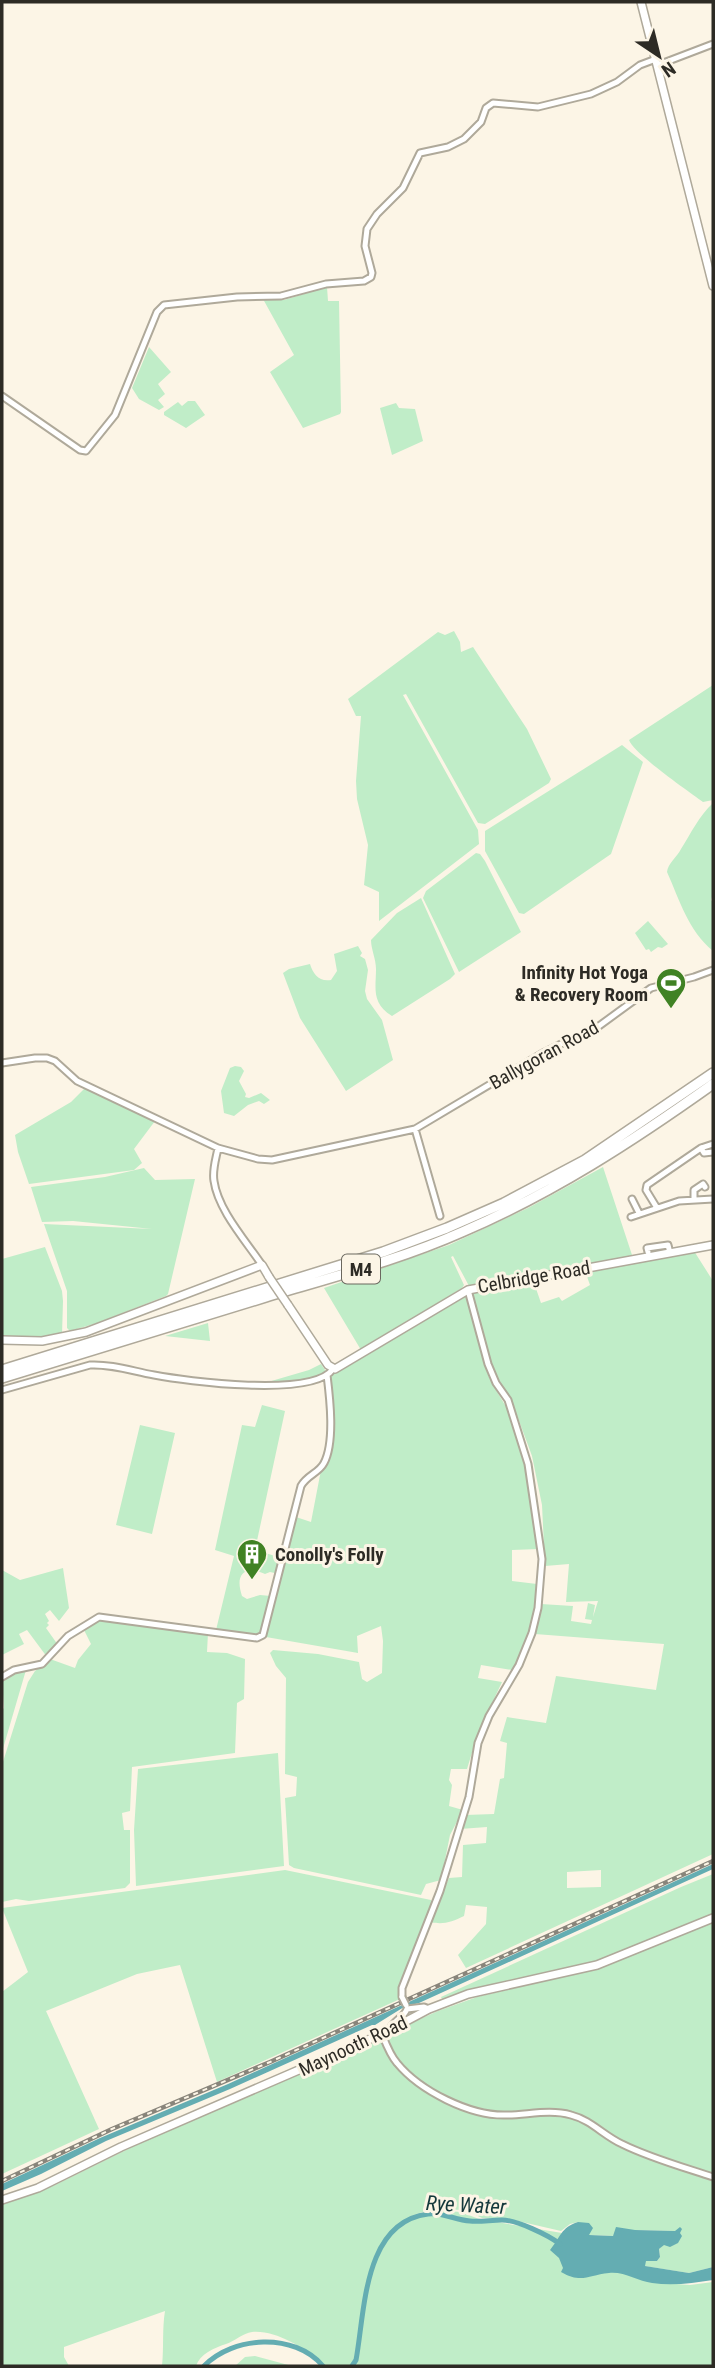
<svg xmlns="http://www.w3.org/2000/svg" width="715" height="2368" font-family="'Roboto Condensed',sans-serif">
  <rect width="100%" height="100%" fill="#fcf5e6"/>
  <path fill="#c0edc8" fill-rule="evenodd" d="M327 287 328 301H339L341 412 340 414 303 428 270 372 294 355 263 299 284 300Z
    M149 347 171 372 158 384 165 394 158 400 164 407 159 410 139 399 132 388Z
    M188 401H195L205 415 186 428 164 415V412L178 402 182 406Z
    M396 403 399 408 415 409 423 441 392 455 380 408Z
    M454 631 460 642 461 652 473 647 527 729 551 779 549 783 485 824 478 823 406 694 403 695 478 830 479 844 379 921V892L364 885 368 845 357 799 356 781 361 716H356L348 699 438 632 445 635Z
    M713 685V800L703 802C688 791 633 753 629 740Z
    M622 745 643 762 611 854 524 914 519 913 485 851V831Z
    M713 803V894L711 900 713 902V951C688 930 680 901 667 872 668 863 677 857 681 849 691 833 699 816 713 803Z
    M476 853 480 854 485 861 521 932 459 972 423 898 426 891Z
    M421 898 455 974 450 979 392 1016C371 1003 376 988 376 969 376 959 371 949 371 940L397 913Z
    M648 921 668 944 662 948 658 947 651 952 649 949 646 950 635 933Z
    M358 946 362 953 360 956 365 959 368 970 365 991 367 999 382 1020 393 1060 346 1091 300 1018 283 973 289 969 310 964C313 974 319 982 331 980L337 971 334 954Z
    M235 1066 241 1067 244 1071 239 1081 246 1094 245 1097 249 1098 261 1093 270 1100 264 1104 259 1101 248 1105 234 1116 224 1113 221 1091 230 1068Z
    M86 1087 155 1121 134 1149 142 1163 134 1170 29 1184 18 1152 15 1135 71 1102Z
    M603 1167 633 1258 469 1286 453 1256 451 1257 464 1285 462 1288 361 1350 324 1288 449 1245 528 1208Z
    M144 1168 155 1180 195 1179 168 1294 166 1296 97 1323 70 1331 67 1328V1291L44 1224 152 1229 73 1221 42 1222 31 1187 105 1177Z
    M45 1247 62 1291 63 1301 62 1335 2 1338V1259Z
    M694 1251 713 1281V1854L466 1968 458 1955 486 1924 487 1907 466 1905 464 1916C452 1922 443 1925 430 1922L449 1878 462 1877 463 1845 486 1843 487 1827 460 1829 465 1815 494 1814 500 1779 504 1778 507 1743 500 1741 507 1717 546 1723 556 1676 656 1690 664 1644 535 1634 541 1604 573 1606 571 1621 591 1624 592 1620 585 1619 588 1603 595 1605 593 1617 598 1601 566 1602 569 1564 545 1566 542 1505 532 1456 511 1399 492 1369 471 1292 533 1280 541 1303 559 1297 562 1301 590 1285 585 1271ZM601 1870V1887L567 1888V1872Z
    M466 1294 483 1360 490 1380 508 1410 526 1467 539 1549 512 1550V1581L537 1584C534 1619 528 1639 512 1670L481 1665 478 1678 502 1682 478 1733 467 1769H451L449 1780 452 1785 449 1806 463 1810 450 1835 441 1880 426 1884 421 1895 294 1868 289 1865 285 1798 296 1796 297 1777 285 1774 286 1678 276 1666 270 1653 273 1650 318 1654 359 1662 362 1679 367 1682 382 1673 383 1641 381 1626 357 1636 358 1653 266 1637 296 1517 311 1522 321 1470 327 1462 330 1376 459 1295Z
    M208 1323 210 1341 165 1336Z
    M321 1364 327 1373 314 1379 268 1384V1382L309 1370Z
    M262 1405 285 1411 255 1550 282 1558 279 1574 270 1572 265 1574C243 1565 235 1575 242 1596L247 1599 260 1595 271 1596 260 1632 254 1636 216 1630 234 1556 215 1550 242 1425 255 1427Z
    M140 1425 175 1433 152 1534 116 1525Z
    M63 1568 69 1608 59 1621 50 1610 45 1614 49 1621 47 1623 49 1625 46 1628 58 1645 47 1657 27 1630 19 1634 24 1644 2 1655V1570L20 1580Z
    M98 1618 208 1633 207 1652 227 1653 245 1659 244 1699 237 1703 235 1753 132 1767 130 1811 122 1813 124 1830H130V1883L125 1888 29 1901 16 1899 2 1902V1765L28 1682 35 1671 50 1659 75 1668 78 1660 91 1644 83 1628Z
    M26 1670 2 1752V1710L4 1708 2 1681 16 1673Z
    M278 1753 284 1866 136 1886 134 1830 138 1769Z
    M285 1870 431 1900 433 1904 398 1990 400 1999 217 2082 180 1965 137 1974 46 2011 99 2129 2 2174V1992L28 1972 2 1908Z
    M713 1874V1915L596 1963 442 1999 441 1997 681 1887Z
    M713 1920V2267L689 2273 644 2266 645 2261H657L660 2257 659 2249 676 2231 627 2230 613 2236 588 2235 578 2222 570 2224 561 2231 505 2218H482L465 2210 433 2209 413 2215 434 2210 461 2212 479 2219 586 2237 613 2239 649 2282 690 2285 713 2282V2366H319V2360C301 2347 276 2330 252 2332 243 2333 235 2341 226 2344 214 2348 200 2354 196 2366H162C164 2348 162 2329 165 2311L64 2347V2357L69 2366H2V2205L55 2185 130 2148 438 2011 477 1997 595 1969Z
    M255 2356 292 2366H235L245 2357Z"/>
  <path fill="#64adb2" d="M713 1864V1869L419 2003 404 2007 375 2025H372L230 2089 106 2141 41 2174 2 2191V2184L100 2138 228 2084Z
    M578 2222 589 2223 593 2228 589 2235 613 2236 616 2227 635 2230 675 2231 680 2227 682 2229 680 2233 682 2236 678 2243 670 2247 664 2245 659 2249 660 2257 657 2261H646L645 2266 689 2273 713 2267V2280C693 2283 673 2286 652 2283 638 2281 623 2271 609 2273 588 2275 582 2284 561 2272L563 2268 559 2258 550 2250C560 2238 561 2227 578 2222Z"/>
  <g fill="none" stroke-linecap="round" stroke-linejoin="round">
    <path stroke="#64adb2" stroke-width="5" d="M204 2366C233 2336 294 2332 323 2366
      M352 2366 356 2360C365 2312 363 2222 428 2214 442 2212 455 2220 470 2221 480 2222 491 2220 502 2220 517 2220 548 2235 560 2244"/>
    <g stroke="#afa99a" stroke-width="9">
      <path id="minor" d="M658 65 713 44
        M2 396 80 450 86 451 115 415 157 312 164 305 237 297 281 296 326 284 364 281 371 277 372 273 365 246 367 229 377 214 403 188 420 153 448 147 464 139 481 122 486 108 493 103 538 107 591 94 617 82 640 65 656 59
        M2 1063 35 1058H47L55 1061 77 1081 218 1148 258 1159 272 1160 415 1129 541 1054 561 1044 588 1034 651 988 694 977 713 970
        M415 1129 440 1216
        M218 1148C216 1159 212 1170 214 1181 218 1210 246 1241 262 1265
        M701 1148 704 1153 713 1152
        M632 1199 639 1213
        M694 1199V1190L703 1184 705 1187
        M657 1208 646 1190 647 1185 701 1148 713 1144
        M631 1217 679 1201 713 1199
        M648 1252 647 1248 668 1245 670 1253
        M2 1390 90 1365C112 1364 132 1371 154 1375 186 1381 313 1398 333 1369
        M2 1677 14 1670 42 1664 68 1636 99 1617 257 1638 263 1635 301 1486C307 1475 319 1473 324 1463 335 1442 330 1399 327 1375
        M402 1997V1988L440 1891 469 1797 478 1743 489 1716 519 1665 532 1633 538 1608 542 1559 528 1464 508 1400 496 1383 488 1364 468 1290
        M407 2009 424 2007 429 2009
        M389 2031C392 2021 404 2018 407 2009
        M382 2034C386 2044 390 2055 397 2063 420 2091 470 2116 506 2115 527 2115 550 2109 571 2115 591 2120 604 2136 622 2144 650 2158 683 2167 713 2177"/>
    </g>
    <g stroke="#afa99a" stroke-width="10">
      <path id="major" d="M641 2 713 286
        M288 1305 328 1365 335 1369 468 1290 713 1245
        M2 1340 42 1341 86 1332 262 1265 269 1277
        M2 2200 38 2188 121 2147 382 2034 429 2009 468 1994 597 1965 713 1918"/>
    </g>
    <g stroke="#afa99a" stroke-width="12">
      <path id="highway" d="M2 1370 383 1252 447 1228 504 1203 585 1160 713 1073
        M2 1378C90 1351 178 1324 266 1297 332 1277 399 1260 462 1232 553 1193 633 1141 713 1084"/>
    </g>
    <use href="#minor" stroke="#fff" stroke-width="5"/>
    <use href="#major" stroke="#fff" stroke-width="7"/>
    <use href="#highway" stroke="#fff" stroke-width="9"/>
    <g stroke="#89857b" stroke-width="4.5">
      <path id="rail" d="M2 2181 112 2129 270 2062 713 1861"/>
    </g>
    <use href="#rail" stroke="#fcf5e6" stroke-width="2" stroke-dasharray="5" stroke-linecap="butt"/>
    <g stroke="#afa99a" stroke-width="9" stroke-linecap="butt">
      <path id="minor-bridge" d="M402 1997 406 2005"/>
    </g>
    <g stroke="#afa99a" stroke-width="10" stroke-linecap="butt">
      <path id="major-bridge" d="M269 1277 288 1305"/>
    </g>
    <use href="#minor-bridge" stroke="#fff" stroke-width="5"/>
    <use href="#major-bridge" stroke="#fff" stroke-width="7"/>
  </g>
  <defs>
    <g id="stadium-pin" transform="scale(1.575)"><path d="M0 17L-7.5 6A9.5 9.5 0 1 1 7.5 6Z" fill="#408224" stroke="#fcf5e6"/><path d="M0-5a6.5 5 0 1 0 0 10a6.5 5 0 1 0 0-10ZM-3.5-1.8h7v3.6h-7Z" fill="#fff"/></g>
    <g id="building-pin" transform="scale(1.575)"><path d="M0 17L-7.5 6A9.5 9.5 0 1 1 7.5 6Z" fill="#408224" stroke="#fcf5e6"/><path d="M-4-6H4V6H1V3H-1V6H-4ZM-2.5-4.3h1.7v1.8h-1.7ZM.8-4.3h1.7v1.8H.8ZM-2.5-1h1.7V.8h-1.7ZM.8-1h1.7V.8H.8Z" fill="#fff"/></g>
  </defs>
  <g fill-rule="evenodd">
    <use href="#stadium-pin" x="671" y="983"/>
    <use href="#building-pin" x="252" y="1554"/>
  </g>
  <g text-anchor="middle" dominant-baseline="central" stroke-width="6" stroke-linejoin="round" paint-order="stroke">
    <rect fill="#fcf5e6" stroke="#6b685f" stroke-width="2" x="342" y="1254.5" width="38" height="29" rx="5"/>
    <g font-size="18" font-weight="bold" fill="#2d2b25">
      <text x="361" y="1269">M4</text>
    </g>
    <g font-size="19" font-weight="bold" fill="#2d2b25" stroke="#fcf5e6" text-anchor="end">
      <text x="648" y="972">Infinity Hot Yoga<tspan x="648" dy="22">&amp; Recovery Room</tspan></text>
      <text x="275" y="1554" text-anchor="start">Conolly's Folly</text>
    </g>
    <g font-size="19" fill="#2d2b25" stroke="#fcf5e6">
      <text transform="translate(544 1055) rotate(-29)">Ballygoran Road</text>
      <text transform="translate(534 1277) rotate(-10)">Celbridge Road</text>
      <text transform="translate(353 2046) rotate(-25)">Maynooth Road</text>
    </g>
    <g font-size="21" font-style="italic" fill="#14383b" stroke="#fcf5e6">
      <text transform="translate(466 2205) rotate(3)">Rye Water</text>
    </g>
  </g>
  <rect width="715" height="2368" fill="none" stroke="#2d2b25" stroke-width="7"/>
  <g transform="translate(659 56) rotate(145)" stroke="#fcf5e6" stroke-width="5" paint-order="stroke">
  <path d="M0-5L12 26L0 18L-12 26Z" fill="#2d2b25"/>
  <text y="-10" font-size="19" font-weight="bold" text-anchor="middle" fill="#2d2b25">N</text>
  </g>
</svg>
